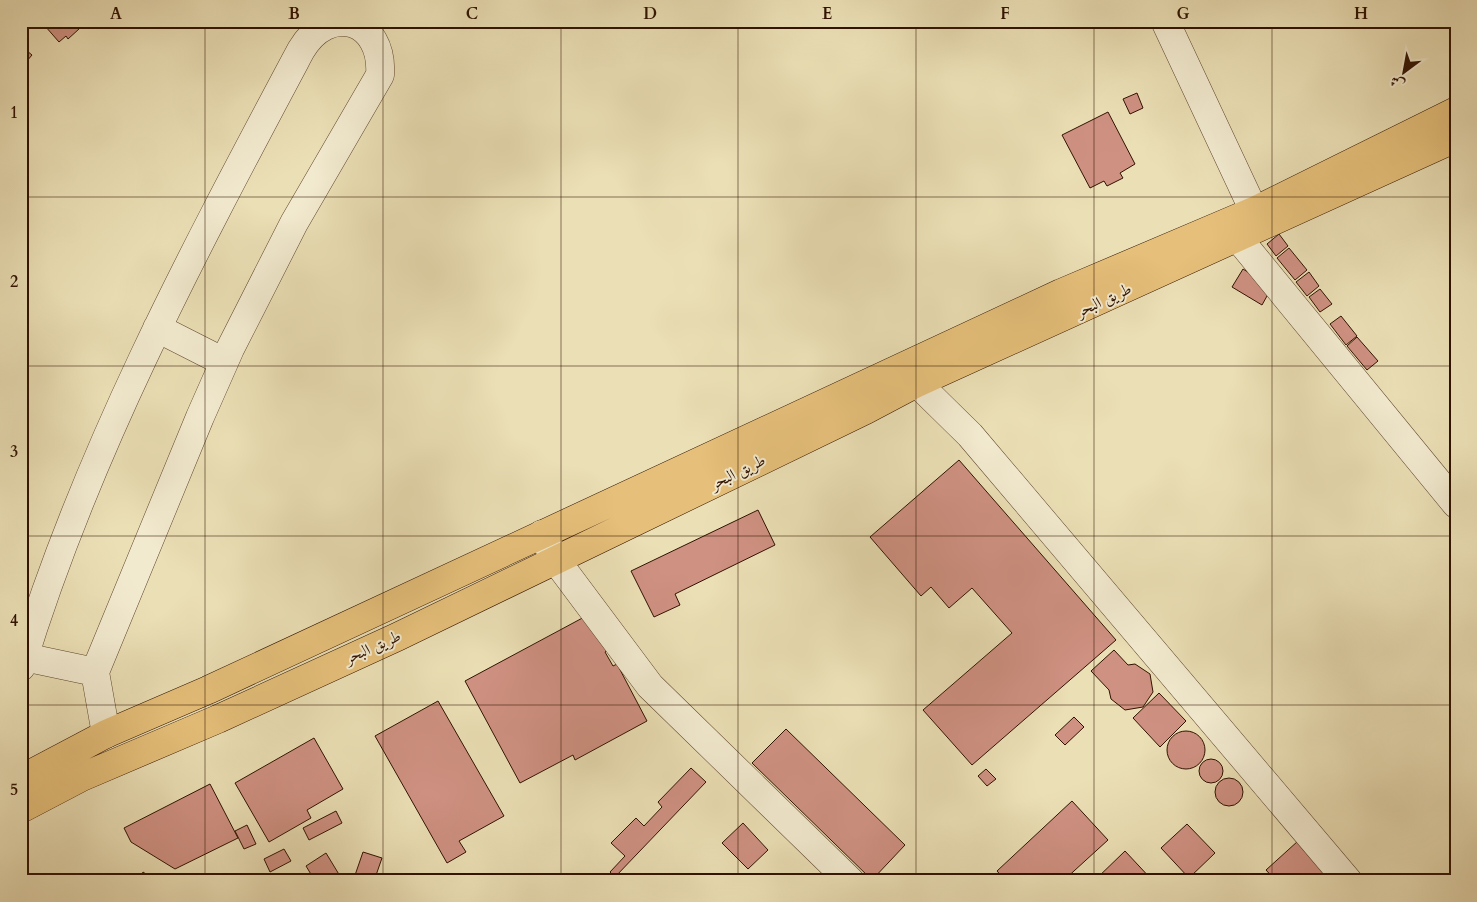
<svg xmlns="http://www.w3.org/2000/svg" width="1477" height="902" font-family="Cardo,Amiri,serif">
  <rect width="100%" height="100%" fill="#ebdfb5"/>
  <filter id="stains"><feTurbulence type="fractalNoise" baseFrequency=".004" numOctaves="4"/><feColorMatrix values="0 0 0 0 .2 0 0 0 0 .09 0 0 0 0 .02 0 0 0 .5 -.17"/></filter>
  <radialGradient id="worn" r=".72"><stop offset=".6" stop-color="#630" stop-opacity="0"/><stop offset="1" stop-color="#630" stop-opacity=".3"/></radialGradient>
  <path fill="#cf9182" stroke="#301200" d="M81 21 76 26 79 29 68 39 66 36 59 42 45 26 50 21Z
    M21 46 32 55 21 68Z
    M1137 93 1143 108 1130 114 1123 99Z
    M1108 112 1135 164 1120 173 1123 178 1107 186 1104 181 1090 188 1062 135Z
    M1279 234 1288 246 1276 256 1267 244Z
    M1289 248 1307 270 1295 280 1277 258Z
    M1243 269 1272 287 1262 305 1232 287Z
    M1309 272 1319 286 1307 296 1296 282Z
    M1320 289 1332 304 1320 312 1309 297Z
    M1341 316 1357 336 1346 345 1330 324Z
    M1357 337 1378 361 1367 370 1347 346Z
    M959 460 1116 640 972 765 923 710 1012 633 972 588 949 608 931 587 921 596 870 537Z
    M758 510 775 545 675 594 680 605 654 617 631 571Z
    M588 615 608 650 605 652 613 666 617 664 647 721 575 760 573 755 520 783 465 681Z
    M1114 650 1128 665 1135 664 1150 674 1153 692 1143 707 1125 710 1111 699 1109 690 1091 671Z
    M1159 693 1186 721 1160 747 1133 718Z
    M438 701 504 816 459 841 466 852 447 863 375 736Z
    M1074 717 1084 727 1065 745 1055 735Z
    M786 729 905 845 872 880 752 763Z
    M1167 750a19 19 0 1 1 38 0a19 19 0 1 1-38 0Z
    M314 738 343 789 307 810 311 818 269 842 235 783Z
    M1199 771a12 12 0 1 1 24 0a12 12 0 1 1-24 0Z
    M691 768 706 782 615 877 610 872 625 856 611 843 636 818 644 826 662 807 658 802Z
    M986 769 996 779 987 786 978 776Z
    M1215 792a14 14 0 1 1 28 0a14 14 0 1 1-28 0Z
    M210 784 238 838 175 869 131 842 124 828Z
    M1072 801 1108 840 1063 881H1006L997 871Z
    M336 811 342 823 309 840 303 828Z
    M743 823 768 850 748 869 722 843Z
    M1187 824 1215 853 1189 878 1161 848Z
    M247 825 256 844 244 849 235 831Z
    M1298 841 1336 881H1276L1266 870Z
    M284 849 291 861 270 872 264 859Z
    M1125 851 1153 881H1094Z
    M363 852 382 858 374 881H353Z
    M326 853 343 881H315L306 866Z
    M143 872 156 881H138Z"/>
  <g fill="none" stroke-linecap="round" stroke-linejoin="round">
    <g stroke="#5f452d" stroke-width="29">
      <path id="minor" d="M1165 21 1254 211
        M1238 238 1456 504
        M157 328 224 362
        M917 383 970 435 1348 881
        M542 534 555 559 650 686 850 881
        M24 657 95 672
        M21 667C87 450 195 249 301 50 329 2 384 19 380 75L294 223 230 349 200 417 95 672 106 734"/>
    </g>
    <g stroke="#301200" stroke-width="29">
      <path id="highway" d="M21 779 106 734 208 690 1061 293 1254 211 1456 111
        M21 809 82 777 218 719 397 637 866 410 917 383 1456 138"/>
    </g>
    <use href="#minor" stroke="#f2eacf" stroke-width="28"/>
    <use href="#highway" stroke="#e6c07a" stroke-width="28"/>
  </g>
  <path fill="none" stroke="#301200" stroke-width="1" stroke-opacity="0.55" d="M205 21V881M383 21V881M561 21V881M738 21V881M916 21V881M1094 21V881M1272 21V881M21 197H1456M21 366H1456M21 536H1456M21 705H1456"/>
  <g text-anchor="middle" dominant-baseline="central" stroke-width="4" stroke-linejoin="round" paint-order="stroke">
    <g font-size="16" fill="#301200" stroke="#f2eacf">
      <text transform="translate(1104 300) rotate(-25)">طريق البحر</text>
      <text transform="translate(738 472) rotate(-26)">طريق البحر</text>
      <text transform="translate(373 647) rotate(-24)">طريق البحر</text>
    </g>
  </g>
  <rect width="1477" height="902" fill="none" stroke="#ebdfb5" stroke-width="55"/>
  <g transform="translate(1404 72) rotate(212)" stroke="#f2eacf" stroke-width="4" paint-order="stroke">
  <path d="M0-4L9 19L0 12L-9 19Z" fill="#301200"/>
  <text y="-8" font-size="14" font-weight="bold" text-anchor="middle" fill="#301200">ش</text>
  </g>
  <rect x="28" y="28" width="1422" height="846" fill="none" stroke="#301200" stroke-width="2"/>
  <g font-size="16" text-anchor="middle" font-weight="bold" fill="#301200">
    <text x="116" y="19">A</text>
    <text x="294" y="19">B</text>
    <text x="472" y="19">C</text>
    <text x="650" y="19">D</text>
    <text x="827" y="19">E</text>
    <text x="1005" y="19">F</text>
    <text x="1183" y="19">G</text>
    <text x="1361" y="19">H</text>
    <text x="14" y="118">1</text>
    <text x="14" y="287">2</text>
    <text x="14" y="457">3</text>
    <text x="14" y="626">4</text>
    <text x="14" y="795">5</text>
  </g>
  <rect width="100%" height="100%" filter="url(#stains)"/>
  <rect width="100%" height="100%" fill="url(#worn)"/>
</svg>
